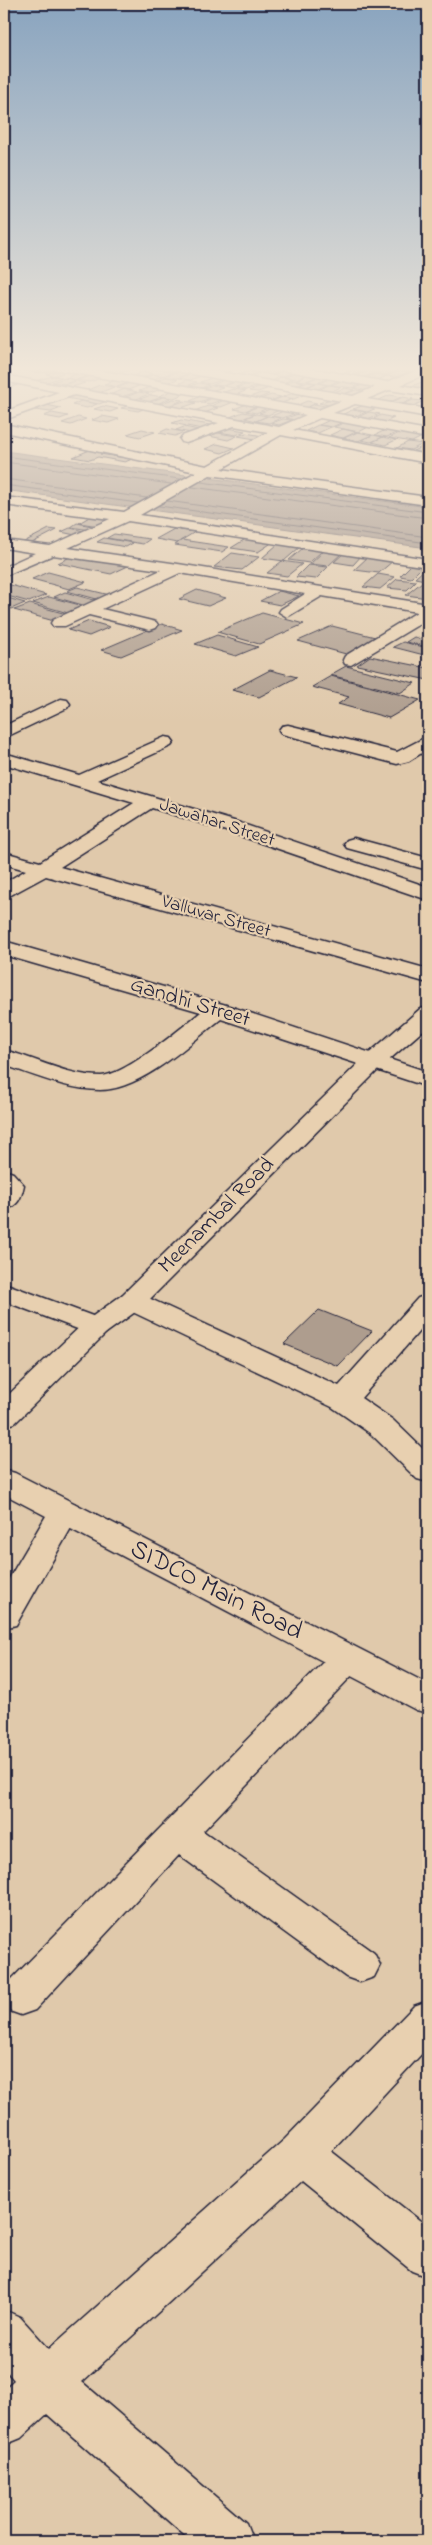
<svg xmlns="http://www.w3.org/2000/svg" width="432" height="2545" font-family="'Indie Flower',sans-serif">
  <rect width="100%" height="100%" fill="#e0c9ab"/>
  <filter id="ink" filterUnits="userSpaceOnUse"><feTurbulence type="fractalNoise" baseFrequency=".02" numOctaves="2"/><feDisplacementMap in="SourceGraphic" scale="10" xChannelSelector="R" yChannelSelector="G"/><feConvolveMatrix kernelMatrix="1 2 1 2 8 2 1 2 1" color-interpolation-filters="sRGB"/></filter>
  <g filter="url(#ink)">
    <path fill="#9a8b82" stroke="#6a6166" d="M4 451 428 507V548L4 490Z"/>
    <g fill="none" stroke-linecap="round" stroke-linejoin="round">
      <path stroke="#524c57" stroke-width="1" d="M4 456 180 479
        M4 462 171 484
        M4 479 147 498
        M201 482 428 512
        M4 485 138 503
        M192 487 428 518
        M167 501 428 537
        M159 506 428 543"/>
    </g>
    <path fill="#ae9d8e" stroke="#22223b" d="M34 366H45L47 367 32 372 23 370Z
      M259 366H264L273 368 261 373 248 370Z
      M49 367 58 369 43 373 34 372Z
      M158 367 179 370 163 376 143 372Z
      M223 367 235 369 222 374 210 372Z
      M116 368 129 370 113 376 100 373Z
      M275 368 285 369 272 375 262 373Z
      M357 368 367 370 350 377 340 375Z
      M390 368 399 370 385 375 377 374Z
      M59 370 68 371 54 376 46 374Z
      M285 370 295 371 282 377 272 375Z
      M400 370 415 373 402 378 387 376Z
      M179 371 192 373 177 378 164 376Z
      M248 371 259 373 245 379 233 377Z
      M369 371 377 372 360 379 352 377Z
      M142 372 152 374 139 379 129 377Z
      M296 372 308 374 296 379 284 377Z
      M79 373 90 375 76 380 65 378Z
      M193 373 204 375 190 380 179 378Z
      M154 374 163 376 151 380 142 379Z
      M309 374 319 376 306 381 296 380Z
      M375 374 387 376 375 381 363 379Z
      M52 376 62 377 44 383 35 381Z
      M91 376 102 378 89 382 77 380Z
      M321 376 332 377 317 383 307 381Z
      M166 377 178 379 163 384 152 382Z
      M215 377 224 379 210 384 200 382Z
      M281 377 293 379 280 384 269 382Z
      M65 378 76 380 64 384 52 382Z
      M332 378 342 379 329 385 319 383Z
      M226 379 236 381 223 386 213 385Z
      M117 380 130 382 117 387 104 384Z
      M187 380 197 382 184 387 173 386Z
      M294 380 304 382 292 386 282 384Z
      M344 380 364 383 352 388 331 385Z
      M4 381 20 384 9 388 4 386Z
      M76 381 85 383 72 387 63 385Z
      M238 381 248 382 234 388 224 386Z
      M132 382 144 384 128 390 117 388Z
      M305 382 316 383 303 388 293 387Z
      M422 382 428 383V387L423 390 409 387Z
      M199 383 209 385 196 390 185 388Z
      M251 383 261 385 246 390 236 388Z
      M317 383 327 385 315 390 304 388Z
      M366 384 379 386 367 391 354 388Z
      M100 385 114 387 99 393 85 391Z
      M213 385 223 387 208 392 198 390Z
      M263 385 272 387 258 392 249 391Z
      M329 385 341 387 328 393 316 391Z
      M153 386 164 388 150 393 139 391Z
      M345 388 354 390 341 395 331 393Z
      M125 389 137 392 121 397 109 395Z
      M233 389 246 391 232 396 218 394Z
      M174 390 188 392 174 398 159 396Z
      M356 390 367 392 353 397 342 395Z
      M297 391 308 393 294 399 283 397Z
      M139 392 149 394 134 400 123 398Z
      M261 393 269 394 255 400 247 398Z
      M74 394 107 401 99 404 66 398Z
      M151 395 162 397 145 403 135 401Z
      M271 395 281 397 267 402 258 400Z
      M390 395 401 397 388 403 377 401Z
      M201 396 211 398 199 402 190 401Z
      M163 397 171 398 157 404 149 402Z
      M215 397 224 399 210 404 201 403Z
      M283 397 293 399 279 404 269 402Z
      M403 397 413 399 400 405 390 403Z
      M333 398 346 400 332 406 319 403Z
      M173 399 183 400 168 406 159 404Z
      M226 399 236 401 221 407 211 406Z
      M413 400 424 401 413 406 402 405Z
      M81 401 97 404 87 408 72 405Z
      M184 401 196 403 181 408 170 406Z
      M307 401 317 403 303 409 293 407Z
      M249 403 259 405 245 411 234 409Z
      M315 404 329 407 317 412 304 409Z
      M368 404 382 406 367 412 353 409Z
      M46 405 61 408 51 412 35 410Z
      M130 405 146 408 138 411 121 408Z
      M103 406 118 409 110 412 94 409Z
      M208 406 218 408 204 413 194 411Z
      M260 406 270 407 256 413 246 411Z
      M273 408 282 409 268 415 259 413Z
      M286 410 298 412 283 418 271 416Z
      M352 410 366 412 352 418 339 416Z
      M243 412 254 414 242 419 230 417Z
      M369 412 380 414 365 420 355 418Z
      M52 413 68 416 60 419 44 416Z
      M301 413 309 414 295 420 286 418Z
      M256 414 267 416 256 421 245 418Z
      M381 415 394 418 381 424 368 422Z
      M102 416 119 419 108 423 92 420Z
      M268 416 281 418 269 423 256 421Z
      M78 417 86 419 71 425 62 423Z
      M283 419 292 420 279 425 271 423Z
      M332 419 345 421 332 427 319 425Z
      M181 420 216 426 207 430 172 423Z
      M348 421 372 425 359 432 334 427Z
      M318 425 331 427 318 433 306 431Z
      M184 427 204 431 196 434 176 430Z
      M228 428 245 431 236 435 219 432Z
      M142 429 155 432 140 437 127 434Z
      M167 429 184 432 175 436 159 433Z
      M343 429 356 432 343 438 330 435Z
      M388 429 401 431 387 437 375 435Z
      M403 431 426 435 412 442 389 438Z
      M358 432 372 435 358 441 344 438Z
      M218 433 237 436 228 440 209 436Z
      M246 433 263 436 255 439 238 436Z
      M373 435 383 437 371 442 361 440Z
      M383 437 396 440 385 445 372 442Z
      M408 442 423 444 411 450 397 448Z
      M217 444 234 448 222 453 205 449Z
      M426 445 428 446V450L423 453 413 451Z
      M92 449 106 452 100 454 132 459 125 462 98 457 90 460 73 457Z
      M91 516 110 519 99 526 79 523Z
      M77 523 97 527 90 530 71 527Z
      M70 528 89 532 80 536 61 532Z
      M49 529 57 530 30 544 22 543Z
      M174 529 195 532 177 543 156 539Z
      M114 534 150 539 143 544 107 538Z
      M104 538 133 543 126 547 97 542Z
      M247 538 273 542 258 552 231 548Z
      M182 540 229 547 222 552 175 545Z
      M278 544 300 547 284 561 262 558Z
      M303 548 323 550 309 563 289 560Z
      M326 549 343 552 328 566 310 564Z
      M345 552 363 554 353 565 334 562Z
      M232 553 259 557 242 570 214 567Z
      M74 555 128 566 111 574 58 563Z
      M369 556 394 560 379 573 354 570Z
      M282 561 302 564 287 576 267 573Z
      M415 561 426 563 411 578 400 576Z
      M308 565 328 567 316 579 296 577Z
      M428 566V577L425 580 415 578Z
      M48 572 86 582 69 589 32 579Z
      M378 574 395 577 380 589 363 587Z
      M397 579 416 581 407 590 387 588Z
      M422 582 428 583V598L406 595Z
      M7 584 46 595 29 602 4 595V586Z
      M77 587 114 596 104 601 67 591Z
      M197 590 226 598 208 606 179 599Z
      M279 591 299 596 280 605 260 601Z
      M65 592 101 602 90 607 54 597Z
      M4 597 25 603 11 609 4 607Z
      M49 597 84 606 68 613 33 603Z
      M30 604 70 615 54 621 14 610Z
      M262 613 304 624 259 644 217 632Z
      M89 621 110 627 89 636 68 630Z
      M162 624 182 630 121 656 101 650Z
      M332 626 379 638 346 654 298 641Z
      M217 635 258 647 236 656 195 644Z
      M414 637 428 641V647L406 642Z
      M403 642 428 648V656L393 647Z
      M370 656 428 668V680L357 665Z
      M346 666 415 683 400 693 330 675Z
      M270 670 297 677 259 697 232 690Z
      M331 676 420 700 389 718 338 704 349 697 312 687Z
      M319 1310 372 1331 338 1366 284 1344Z"/>
    <g fill="none" stroke-linecap="round" stroke-linejoin="round">
      <g stroke="#22223b" stroke-width="3">
        <path id="minor" d="M48 366H75L318 410 341 401 165 369 160 366H187L353 396 375 387 277 369 272 366H299L387 382 428 366V373L401 385 428 390V396L389 390 367 399 428 409V417L355 404 333 413 428 430V438L320 418 293 430 428 455V463L281 435 221 469 428 497V505L210 475 140 515 428 559V567L128 521 68 548 178 564 428 604V619L351 665 345 664 343 660 345 656 417 612 322 596 287 617 279 612 281 609 305 594 180 573 102 609 156 622 158 625 156 628 150 630 89 615 65 626H53L51 623 53 620 161 570 53 555 4 576V567L35 553 4 548V540L50 546 110 519 4 505V497L124 512 196 472 4 432V424L207 466 268 432 234 426 186 443 182 442 180 439 182 436 219 423 74 395 4 420V412L59 392 4 381V375L279 427 306 415 53 369Z
          M61 699 67 700 70 704 67 708 4 738V726Z
          M288 725 397 752 428 736V749L409 761 397 764 282 734 279 730 282 726Z
          M165 737 171 738 174 742 171 746 97 780 234 821 428 887V900L220 829 152 808 60 867 428 969V983L46 876 11 895 4 897V883L26 870 4 864V852L40 862 134 803 4 764V753L79 775Z
          M354 838 428 858V870L347 848 344 844 347 840Z
          M4 941 226 1005 428 1072V1087L221 1019C190 1043 142 1090 100 1090 68 1090 34 1075 4 1065V1050C35 1058 68 1076 101 1076 126 1075 180 1029 201 1012L4 955Z
          M4 1170 13 1173 24 1185C21 1199 18 1206 4 1210Z
          M4 1283 106 1321 110 1327 106 1333 96 1336 4 1301Z
          M132 1292 142 1295 339 1386 418 1298 428 1295V1321L361 1398 393 1420 428 1454V1482L417 1479 371 1434 332 1407 122 1307 118 1301 122 1295Z
          M64 1501 75 1504 80 1512 16 1625 4 1628V1587L53 1504Z
          M347 1646 359 1650 364 1659 359 1668 203 1831 374 1953 380 1965 374 1977 360 1982 346 1977 179 1855 35 2010 21 2015 7 2010C3 2001 3 1993 7 1984L335 1650Z
          M428 2001V2047L331 2151 428 2227V2277L412 2271 301 2181 82 2382 246 2523 253 2541H191L47 2414 21 2438 4 2445V2389L14 2380 4 2368V2310L20 2317 49 2349 285 2139 414 2006Z"/>
      </g>
      <g stroke="#22223b" stroke-width="3">
        <path id="major" d="M428 1007V1026L382 1066 142 1307 106 1333 15 1423 4 1426V1399L86 1321 122 1295 366 1056 420 1009Z
          M4 1470 15 1473 428 1684V1713L416 1710 4 1494Z"/>
      </g>
      <use href="#minor" fill="#e8d0b0" fill-rule="evenodd"/>
      <use href="#major" fill="#e8d0b0" fill-rule="evenodd"/>
    </g>
  </g>
  <linearGradient id="sky" x2="0" y2="1"><stop stop-color="#89a4bf"/><stop offset="0.51" stop-color="#f1e7d9"/><stop offset="1" stop-color="#f1e7d9" stop-opacity="0"/></linearGradient>
  <rect width="432" height="723" fill="url(#sky)"/>
  <g text-anchor="middle" dominant-baseline="central" stroke-width="4.5" stroke-linejoin="round" paint-order="stroke">
    <g font-size="19" fill="#22223b" stroke="#e8d0b0">
      <text transform="translate(217 823) rotate(18)">Jawahar Street</text>
      <text transform="translate(216 917) rotate(16)">Valluvar Street</text>
    </g>
    <g font-size="22" fill="#22223b" stroke="#e8d0b0">
      <text transform="translate(190 1003) rotate(17)">Gandhi Street</text>
      <text transform="translate(217 1216) rotate(-45)">Meenambal Road</text>
    </g>
    <g font-size="26" fill="#22223b" stroke="#e8d0b0">
      <text transform="translate(216 1591) rotate(27)">SIDCO Main Road</text>
    </g>
  </g>
  <rect width="432" height="2545" fill="none" stroke="#e8d0b0" stroke-width="20"/>
  <rect x="10" y="10" width="412" height="2525" fill="none" stroke="#22223b" stroke-width="2" filter="url(#ink)"/>
</svg>
